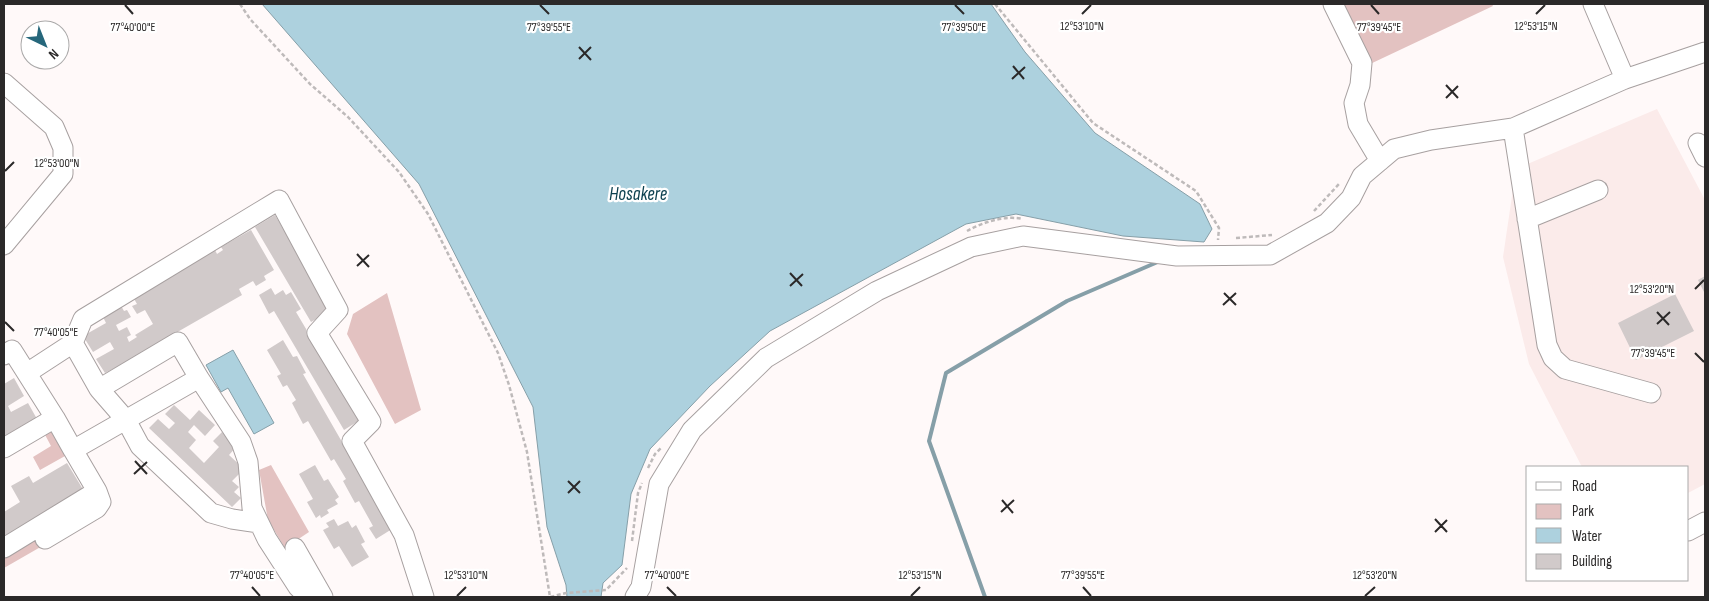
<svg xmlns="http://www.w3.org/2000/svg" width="1709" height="601" font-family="'Sofia Sans Condensed',sans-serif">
  <rect width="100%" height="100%" fill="#fff9f9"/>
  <path fill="#fbebea" d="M1657 109 1705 200V484L1688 493V467H1582L1529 364 1503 257 1516 169Z"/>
  <path fill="#e3c2c1" d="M1336 4H1492L1493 6 1368 65Z
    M387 293 421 410 395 424 347 334 353 314Z
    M49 428 65 456 40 470 33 457 51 446 43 431Z
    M271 465 309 532 285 548 268 520 259 470Z
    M39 536 44 545 4 568V557Z"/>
  <path fill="#add1de" stroke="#869fa8" d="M262 4H991L1025 52 1095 133 1200 204 1212 229 1204 242 1123 236 1016 214 966 224 770 331 710 386 650 449 631 494 622 565 603 583 601 597H567L566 585 547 527 533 407 419 184Z
    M233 350 274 423 254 434 228 388 221 392 206 365Z"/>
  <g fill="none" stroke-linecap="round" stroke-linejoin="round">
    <path stroke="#869fa8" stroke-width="4" d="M985 597 929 441 946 373 1067 301 1160 261"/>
  </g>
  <path fill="#d1caca" d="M275 215 331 311 311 322 255 227Z
    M251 230 274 270 264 276 266 280 256 286 253 281 239 289 242 295 139 354 140 355 105 373 96 359 114 349 110 342 93 352 83 336 106 323 102 315 120 304 124 311 127 310 131 317 116 325 119 331 127 327 131 335 127 337 129 342 137 337 135 335 153 324 145 310 137 314 132 306 137 304 133 297 215 250 217 254 223 250 221 247Z
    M1705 276V294L1698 280Z
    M271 288 275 295 283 290 286 295 291 292 301 309 296 312 360 420 344 430 274 311 269 314 259 295Z
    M1675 294 1694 331 1636 360 1618 323Z
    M283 340 293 357 297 356 306 373 303 374 392 529 376 539 369 528 373 526 359 501 355 503 343 481 346 479 334 459 331 461 308 421 303 424 292 403 296 400 287 385 283 387 277 376 281 374 267 350Z
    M14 378 24 396 8 406 11 412 28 403 37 419 4 438V384Z
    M174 405 190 420 199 410 215 425 205 436 194 425 188 432 196 440 189 448 204 463 219 447 213 441 222 432 237 446 229 455 244 469 232 481 239 487 234 492 241 498 232 507 149 428 158 419 169 429 175 423 165 414Z
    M67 463 84 491 4 539V512L20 502 11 486 29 476 33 483Z
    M315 465 324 481 328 479 339 497 335 500 338 504 327 510 329 513 321 518 320 515 316 518 307 502 313 499 299 474Z
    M334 519 338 526 348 521 352 528 356 525 365 542 361 544 369 557 352 567 339 546 334 549 323 530 329 527 326 523Z"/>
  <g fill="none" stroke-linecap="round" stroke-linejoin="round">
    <g stroke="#a7a0a0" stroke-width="21">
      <path id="minor" d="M1333 4 1362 63 1360 85 1354 103 1358 124 1380 161
        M1593 4 1625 79
        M4 83 54 127 63 148V174L4 245
        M1513 128 1547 345 1553 358 1565 369 1651 393
        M1698 143 1705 157
        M1527 219 1598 190
        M73 343 83 319 279 200 338 310 317 333 371 422 352 441 404 535 424 597
        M4 355 12 350 55 418
        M27 373 73 343 99 389
        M4 448 55 418 73 450 199 378
        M259 523 232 519 211 513 140 446 126 420 99 389 178 342 199 378 241 442 248 462 252 508 267 539 298 587 308 597
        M1688 531 1705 522
        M45 539 97 508 101 502 97 491
        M4 548 97 491 73 450
        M295 548 323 597
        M635 597 641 587 659 484 692 430 766 358 877 291 971 247 1023 236 1177 256 1270 255 1327 223 1351 198 1362 176 1394 149 1431 140 1513 128 1625 79 1705 52"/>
    </g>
    <path stroke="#bebaba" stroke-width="2.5" stroke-dasharray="4 2.5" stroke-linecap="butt" d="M240 4 250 19 310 84 348 117 399 172 428 214 498 353 509 385 527 452 550 597 566 593 606 590 627 568
      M995 4 1093 123 1196 191 1219 228 1218 240
      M1314 211 1339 184
      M967 231C983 222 1005 215 1023 219
      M1236 238 1272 235
      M648 468 655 454 661 448
      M632 541 638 493 642 483"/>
    <use href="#minor" stroke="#fff" stroke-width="19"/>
  </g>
  <path fill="none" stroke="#2b2929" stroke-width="2" d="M125 5 133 14M540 5 549 14M955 5 964 14M1371 5 1379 14M1082 14 1091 5M1536 14 1545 5M579 47 591 60M579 59 591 47M1013 66 1024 79M1012 79 1025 67M1446 85 1458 98M1446 98 1458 86M5 171 14 162M357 254 369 267M357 266 369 255M790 273 802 286M790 286 803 274M1695 289 1704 280M1224 293 1236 305M1223 305 1236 293M1657 312 1669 325M5 322 14 331M1657 324 1670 312M1695 353 1704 362M135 461 147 474M134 474 147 462M568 481 580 493M568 493 580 481M1002 500 1013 513M1001 512 1014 500M1435 519 1447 532M1435 532 1447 520M252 587 260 596M667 587 676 596M1083 587 1091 596M457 596 466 587M911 596 920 587M1365 596 1375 587"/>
  <g text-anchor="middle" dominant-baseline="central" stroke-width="4.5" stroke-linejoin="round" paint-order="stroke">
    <g font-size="19" font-style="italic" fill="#0c404f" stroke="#fff">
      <text x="638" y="194">Hosakere</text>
    </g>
  </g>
  <g font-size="12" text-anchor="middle" fill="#2b2929" stroke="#fff" stroke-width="4.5" stroke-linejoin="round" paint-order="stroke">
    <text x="1082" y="30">12°53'10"N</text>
    <text x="1536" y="30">12°53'15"N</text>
    <text x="133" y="31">77°40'00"E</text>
    <text x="549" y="31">77°39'55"E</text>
    <text x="964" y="31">77°39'50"E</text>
    <text x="1379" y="31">77°39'45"E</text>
    <text x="57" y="167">12°53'00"N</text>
    <text x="1652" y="293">12°53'20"N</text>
    <text x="56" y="336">77°40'05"E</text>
    <text x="1653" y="357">77°39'45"E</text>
    <text x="252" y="579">77°40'05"E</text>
    <text x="667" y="579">77°40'00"E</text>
    <text x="1083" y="579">77°39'55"E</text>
    <text x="466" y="579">12°53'10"N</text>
    <text x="920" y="579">12°53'15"N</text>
    <text x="1375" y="579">12°53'20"N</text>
  </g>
  <rect width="1709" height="601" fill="none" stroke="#2b2929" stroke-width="10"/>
  <rect x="1526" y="466" width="162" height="115" fill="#ffffff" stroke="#aaa9a9"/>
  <rect x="1536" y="482" width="25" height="8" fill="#ffffff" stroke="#aaa9a9"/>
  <text x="1572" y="491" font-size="15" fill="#2b2929">Road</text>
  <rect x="1536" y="504" width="25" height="15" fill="#e3c2c1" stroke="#aaa9a9"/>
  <text x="1572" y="516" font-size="15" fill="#2b2929">Park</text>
  <rect x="1536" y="528" width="25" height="15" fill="#add1de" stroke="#aaa9a9"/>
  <text x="1572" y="541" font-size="15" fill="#2b2929">Water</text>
  <rect x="1536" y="554" width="25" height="15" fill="#d1caca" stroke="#aaa9a9"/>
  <text x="1572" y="566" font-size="15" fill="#2b2929">Building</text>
  <g transform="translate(45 45) rotate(137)"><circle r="24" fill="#ffffff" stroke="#aaa9a9"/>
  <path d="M0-4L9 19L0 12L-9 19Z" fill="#26677b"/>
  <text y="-8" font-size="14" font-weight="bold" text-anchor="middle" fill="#2b2929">N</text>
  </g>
</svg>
